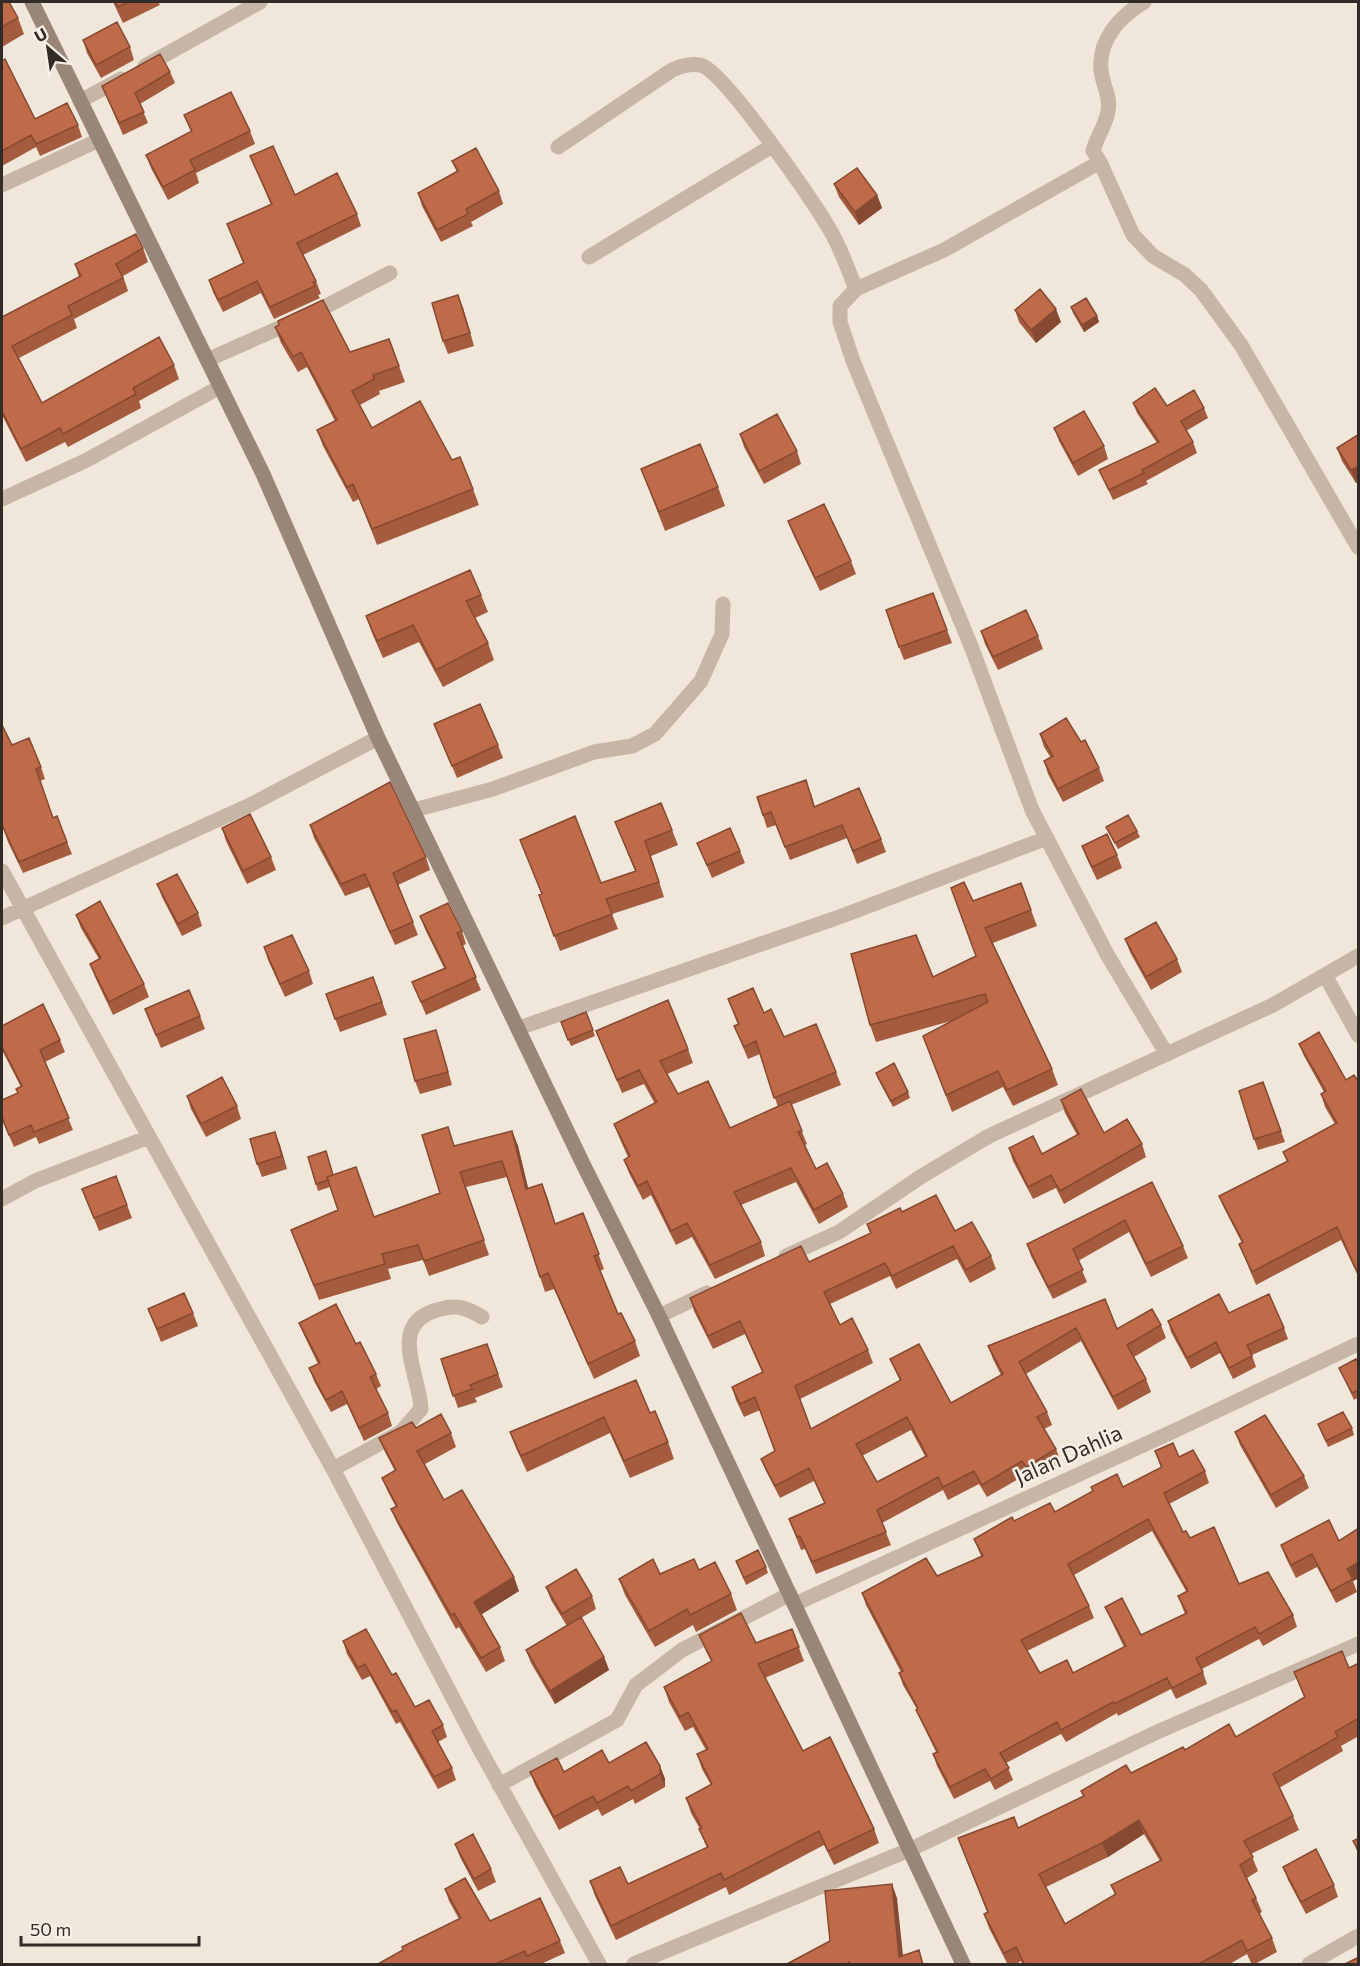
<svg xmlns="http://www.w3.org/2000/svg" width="1360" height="1966" font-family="Commissioner,sans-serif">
  <rect width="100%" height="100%" fill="#f0e6d9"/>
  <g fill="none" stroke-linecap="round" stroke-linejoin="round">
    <path stroke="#c7b6a6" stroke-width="15" d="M145 66 260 2
      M80 101 121 79
      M558 147 672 70C681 66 692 62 703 66 728 77 813 201 830 230 841 248 848 270 856 289
      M1100 162 1093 151C1096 138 1106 125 1108 111 1111 96 1102 84 1101 70 1098 40 1120 16 1144 2
      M2 185 99 140
      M589 257 772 146
      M207 360 313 313 390 273
      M2 499 85 461 220 387
      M414 810 493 789 594 752 632 746 655 734 701 681 722 634 723 604
      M2 871 333 1469 478 1746 599 1964
      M2 918 250 805 378 738
      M1325 975 1358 1035
      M519 1028 842 916 1047 838
      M1166 1053 1108 956 1032 810 971 646 853 361 840 322V306L856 289 944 250 1100 162 1133 235 1153 256 1185 275 1201 290 1241 345 1358 547
      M2 1199 35 1181 149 1137
      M786 1256 839 1232 922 1176 989 1136 1273 1005 1358 956
      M659 1316 707 1293
      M333 1469 401 1432 421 1409C420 1376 388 1326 434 1311 454 1304 464 1306 482 1317
      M795 1604 1174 1431 1358 1344
      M499 1785 617 1720 636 1685 682 1650 790 1594
      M634 1964 909 1850 1155 1733 1358 1644
      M1309 1964 1358 1936"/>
    <path stroke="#9a8678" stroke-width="15" d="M32 2 263 474 378 738 584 1166 659 1316 963 1964"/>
  </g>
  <path fill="#a45b3e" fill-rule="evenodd" d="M2 2 18 18 24 34 2 47Z
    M113 2H158L160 5 123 23Z
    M83 40 130 47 134 60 101 78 87 53Z
    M2 61 35 119 78 125 82 137 40 156 36 147 2 166Z
    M170 72 175 83 140 104 148 123 123 135 102 86Z
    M184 115 250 131 255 144 196 173 199 183 168 200 151 168 146 155 191 132Z
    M250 156 295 195 357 214 361 226 303 255 316 281 321 294 318 295 320 298 274 319 261 293 223 312 213 292 209 280 243 263 227 224 271 205Z
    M452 161 499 191 503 204 471 222 473 226 441 242 422 206 418 193 457 172Z
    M834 184 877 195 882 208 859 225 839 197Z
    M143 248 148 262 123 276 128 291 74 319 77 328 19 358 42 403 174 365 179 379 139 401 141 408 68 447 65 442 26 462 2 415V317L79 277 75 264Z
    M1071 307 1097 316 1099 322 1084 332 1073 313Z
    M463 308 474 346 448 354 443 341Z
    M1015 310 1061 322 1036 343 1019 322Z
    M275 327 350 352 389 339 405 382 379 391 380 394 360 405 372 428 452 460 473 489 479 505 377 545 359 499 353 502 323 446 317 430 335 421 307 367 298 372 281 343Z
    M1133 403 1167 406 1204 408 1208 418 1186 431 1193 442 1197 453 1146 481 1148 484 1113 500 1099 470 1157 443 1137 413Z
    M1054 428 1104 446 1108 459 1078 476 1059 441Z
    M740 434 797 451 801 464 764 484 744 447Z
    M1359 434 1356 483 1342 461 1337 448Z
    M641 469 718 487 725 506 665 531Z
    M788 521 851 561 856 574 820 591 793 534Z
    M933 593 952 643 904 660 899 647Z
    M481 595 488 612 475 618 488 643 494 660 443 687 419 642 383 658 372 633 366 616Z
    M981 631 1038 636 1043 649 998 670 985 644Z
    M434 724 498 745 503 758 457 778Z
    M1040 734 1081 742 1099 768 1104 781 1063 802 1048 774 1044 761 1051 758 1044 747Z
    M12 745 41 767 45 779 40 781 53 818 67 842 72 854 23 873 8 842 2 825Z
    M811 793 815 807 881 839 886 852 857 864 847 838 790 860 776 825 767 828 757 797Z
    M615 822 672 830 678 845 651 856 664 897 612 914 618 929 560 951 539 895 542 894 520 840 601 883 635 871Z
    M310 825 426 857 430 870 398 885 418 935 395 945 369 887 345 896 314 838Z
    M1106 827 1137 831 1140 837 1118 849 1109 833Z
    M222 828 271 857 276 870 247 884 226 841Z
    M697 843 740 851 745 863 712 878Z
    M1082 846 1117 855 1122 868 1097 880 1087 859Z
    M1021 883 1037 926 993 943 1052 1069 1058 1085 1013 1106 1003 1087 952 1112 923 1036 951 1021 876 1042 870 1025 933 977 976 956 973 901Z
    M157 884 198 913 202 926 182 936 162 897Z
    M76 915 144 984 149 997 113 1015 95 977 90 964 99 959 81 928Z
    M420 916 462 931 466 944 462 946 481 990 426 1015 412 982 444 968 425 929Z
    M1125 939 1177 959 1182 972 1151 990 1130 952Z
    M264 947 309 971 313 984 285 997 268 960Z
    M373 977 387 1015 340 1032 326 994Z
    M728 999 764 1013 784 1037 836 1072 841 1085 791 1105 807 1144 805 1145 816 1169 843 1194 848 1207 819 1224 796 1182 741 1205 761 1242 765 1256 715 1279 692 1237 676 1245 651 1195 643 1200 629 1173 624 1160 628 1157 619 1137 614 1124 655 1104 644 1084 622 1093 596 1031 688 1049 693 1063 667 1074 678 1094 730 1128 778 1107 760 1054 748 1059 734 1026 738 1025Z
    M145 1009 200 1016 205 1029 161 1048Z
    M586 1012 595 1036 571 1046 561 1022Z
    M2 1026 60 1040 65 1052 45 1062 73 1130 39 1144 36 1137 14 1147 2 1120V1100L18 1093 21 1087 2 1050Z
    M440 1042 452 1085 420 1094 415 1081Z
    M1299 1044 1346 1080 1359 1083V1278L1341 1240 1256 1285 1239 1244 1242 1243 1224 1208 1219 1196 1287 1162 1283 1152 1335 1124 1325 1107 1321 1094 1324 1092 1304 1056Z
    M876 1073 908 1092 910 1098 893 1107 878 1079Z
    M1263 1082 1285 1142 1258 1150 1254 1139Z
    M187 1096 237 1106 241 1119 206 1137 191 1109Z
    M1061 1100 1104 1133 1142 1144 1146 1157 1064 1204 1056 1188 1033 1199 1013 1161 1009 1148 1042 1154 1077 1135 1065 1113Z
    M512 1131 518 1146 528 1189 542 1184 555 1224 583 1213 604 1269 600 1271 618 1314 635 1341 640 1356 594 1379 554 1289 545 1292 507 1177 466 1187 489 1255 429 1276 423 1260 388 1269 391 1279 319 1300 291 1230 338 1210 330 1187 318 1191 316 1184 334 1175 374 1217 440 1193 454 1146Z
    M275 1132 287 1169 262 1177 257 1164Z
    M116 1176 132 1218 99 1231 82 1189Z
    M1152 1182 1183 1246 1188 1258 1151 1277 1129 1232 1078 1261 1087 1282 1053 1299 1031 1256 1027 1244Z
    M902 1212 955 1231 991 1256 996 1269 970 1283 957 1259 896 1289 890 1276 830 1304 840 1325 868 1350 873 1363 800 1399 811 1429 900 1381 890 1359 951 1403 1001 1375 993 1359 988 1346 1105 1299 1117 1329 1161 1325 1166 1338 1134 1357 1146 1379 1151 1392 1118 1410 1081 1341 1026 1374 1047 1412 1052 1425 1044 1429 1056 1449 1061 1462 1030 1480 1027 1474 987 1497 979 1484 948 1500 943 1490 882 1523 891 1545 816 1574 805 1549 801 1550 789 1519 824 1503 814 1481 780 1498 766 1471 761 1459 775 1451 760 1410 744 1417 736 1400 732 1387 762 1372 745 1334 713 1349 694 1311 690 1298 809 1262 870 1233 867 1224ZM911 1430 925 1456 877 1482 862 1456Z
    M148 1309 193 1313 198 1326 161 1342Z
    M1229 1313 1284 1328 1288 1339 1252 1355 1256 1367 1233 1379 1220 1353 1191 1369 1171 1332 1168 1321Z
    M299 1323 356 1344 376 1374 381 1386 376 1389 388 1413 392 1426 364 1441 347 1404 331 1412 314 1381 309 1368 318 1364 304 1335Z
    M487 1344 503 1387 475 1398 477 1402 458 1408 441 1359Z
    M1359 1363V1397L1354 1400 1339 1368Z
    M636 1380 650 1413 668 1442 674 1459 630 1478 610 1433 527 1472 516 1448 510 1432Z
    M1318 1424 1352 1428 1354 1435 1328 1447Z
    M416 1428 451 1433 456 1447 425 1464 444 1500 519 1591 481 1614 500 1647 505 1661 486 1672 459 1627 456 1629 397 1523 391 1509 396 1507 388 1492 382 1478 395 1471 385 1452 379 1438Z
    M1235 1432 1304 1476 1309 1488 1276 1508 1240 1445Z
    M1155 1451 1179 1457 1205 1471 1209 1483 1169 1504 1183 1532 1239 1584 1293 1615 1297 1627 1263 1646 1259 1639 1202 1669 1207 1684 1176 1699 1171 1689 1118 1716 1117 1713 1066 1742 1061 1734 1006 1763 1013 1780 995 1790 990 1781 954 1799 937 1766 933 1754 936 1752 921 1721 917 1709 903 1685 899 1673 901 1672 866 1605 862 1593 937 1576 981 1556 974 1539 1014 1521 1055 1512 1093 1491 1091 1487H1123L1161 1468ZM1152 1531 1186 1591 1178 1596 1185 1614 1141 1635 1105 1607 1110 1618 1124 1647 1073 1673H1040L1027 1651 1094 1618 1089 1606 1074 1575Z
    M1359 1528V1578L1353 1581 1357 1592 1336 1603 1317 1567 1296 1578 1286 1558 1281 1545 1339 1541Z
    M736 1561 766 1567 768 1573 746 1585Z
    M699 1570 731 1594 737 1610 696 1632 693 1625 655 1647 625 1595 619 1579Z
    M546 1587 592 1596 596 1609 581 1618 604 1657 609 1670 555 1704 531 1663 526 1650 567 1626 551 1600Z
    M792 1629 804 1661 765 1678 803 1751 874 1829 879 1843 834 1865 824 1845 729 1895 726 1887 616 1940 595 1896 590 1881 628 1884 707 1848 699 1829H700L691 1813 686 1798 711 1785 702 1769 697 1754 706 1750 693 1727 685 1731 669 1702 664 1687 711 1661 705 1649 699 1635 756 1643Z
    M343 1641 392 1675 415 1707 443 1725 447 1737 438 1742 452 1768 456 1780 438 1789 400 1722 396 1724 370 1676 362 1680 347 1654Z
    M1359 1663V1736L1341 1746 1343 1751 1279 1788 1293 1816 1299 1830 1251 1854 1258 1871 1247 1878 1256 1898 1262 1912 1259 1914 1272 1938 1277 1952 1253 1965H1252L1247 1954 1228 1965H1022L1021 1961 1015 1965H1008L989 1928 984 1914 987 1912 958 1838 1018 1828 1083 1796 1081 1791 1131 1773 1185 1750 1236 1737 1304 1697 1294 1672 1349 1668ZM1144 1834 1160 1861 1111 1885 1115 1895 1065 1924 1046 1887 1108 1857Z
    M609 1763 660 1766 665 1779V1787L635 1804 633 1799 602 1816 598 1809 559 1830 535 1785 530 1772H564Z
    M1359 1838V1856L1353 1841Z
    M455 1844 491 1869 496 1882 478 1891 460 1857Z
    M1283 1867 1334 1885 1338 1897 1306 1914 1288 1880Z
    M445 1889 490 1921 560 1941 565 1953 539 1965H530V1963L527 1965H376L459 1919 449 1901Z"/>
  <path fill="#864a32" d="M877 195 882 208 859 225 855 212Z
    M458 295 463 308 474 346 470 333Z
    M1056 309 1061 322 1036 343 1031 330Z
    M1097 316 1099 322 1084 332 1082 325Z
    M1359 466V482L1356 483 1351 470Z
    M512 1131 518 1146 532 1204 526 1189Z
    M275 1132 280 1145 287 1169 282 1156Z
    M542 1184 548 1199 560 1239 555 1224Z
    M1359 1562V1578L1353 1581 1347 1569Z
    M514 1577 519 1591 479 1616 474 1602Z
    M604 1657 609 1670 555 1704 550 1691Z
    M660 1766 665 1779V1787L660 1774Z
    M1139 1820 1144 1834 1108 1857 1102 1843Z
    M892 1884 897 1898 904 1965 899 1957Z"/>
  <path fill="#bf6a48" stroke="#864a32" stroke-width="1.5" fill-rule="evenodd" d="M2 2H9L18 18 2 27Z
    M115 2H129L118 7Z
    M117 22 130 47 96 65 83 40Z
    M160 54 170 72 135 93 144 112 119 123 102 86Z
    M5 59 35 119 67 103 78 125 36 144 31 135 2 151V61Z
    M231 92 250 131 190 160 195 170 163 187 146 155 192 131 184 115Z
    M273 146 295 195 337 173 357 214 297 243 316 281 313 282 315 286 270 307 257 281 218 300 209 280 244 263 227 224 272 204 250 156Z
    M476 148 499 191 466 209 468 214 437 230 418 193 458 171 452 161Z
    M857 168 877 195 855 212 834 184Z
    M136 234 143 248 116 264 123 278 68 306 72 315 12 346 42 403 159 337 174 365 133 388 136 394 63 434 60 428 21 449 2 411V317L81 276 75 264Z
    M1040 289 1056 309 1031 330 1015 310Z
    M458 295 470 333 443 341 432 303Z
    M1086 298 1097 316 1082 325 1071 307Z
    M323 300 350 352 389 339 399 366 373 375 374 379 352 391 372 428 420 401 452 460 460 457 473 489 372 529 353 484 347 487 317 430 337 420 301 352 293 357 275 327 279 325 278 321Z
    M1155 388 1167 406 1194 390 1204 408 1181 421 1193 442 1142 470 1144 473 1109 490 1099 470 1159 442 1133 403Z
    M1084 411 1104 446 1073 463 1054 428Z
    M777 414 797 451 759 471 740 434Z
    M1359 434V466L1351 470 1337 448Z
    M700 444 718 487 659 512 641 469Z
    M824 504 851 561 815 578 788 521Z
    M470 570 481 595 466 601 488 643 436 670 413 625 377 641 366 616Z
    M933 593 947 630 899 647 886 610Z
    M1026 610 1038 636 993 657 981 631Z
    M480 704 498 745 452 766 434 724Z
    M1066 718 1081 742 1085 740 1099 768 1058 789 1044 761 1053 756 1040 734Z
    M2 725 12 745 29 738 41 767 36 769 53 818 57 816 67 842 19 862 2 825Z
    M806 780 814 807 859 788 881 839 853 851 842 825 785 847 771 812 763 815 757 797Z
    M390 782 426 857 393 873 413 922 390 932 365 874 341 884 310 825Z
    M661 803 672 830 645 841 659 882 606 899 612 914 554 936 539 895 542 894 520 840 575 816 601 883 636 871 615 822Z
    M250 814 271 857 243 871 222 828Z
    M1128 815 1137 831 1115 843 1106 827Z
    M730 828 740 851 707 865 697 843Z
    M1107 834 1117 855 1092 867 1082 846Z
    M177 874 198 913 178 924 157 884Z
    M964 882 973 901 1021 883 1031 910 985 928 1052 1069 1007 1090 998 1071 946 1095 923 1036 988 1002 985 994 870 1025 851 954 916 935 933 977 976 956 951 888Z
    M100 901 144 984 109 1002 90 964 101 958 76 915Z
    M448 903 462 931 457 933 476 977 421 1002 412 982 446 968 420 916Z
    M1156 922 1177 959 1146 977 1125 939Z
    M292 935 309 971 280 984 264 947Z
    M373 977 382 1002 335 1019 326 994Z
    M753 988 764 1013 771 1009 784 1037 816 1024 836 1072 774 1098 756 1041 744 1047 734 1026 739 1024 728 999Z
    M189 990 200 1016 156 1035 145 1009Z
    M668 1000 688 1049 660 1061 678 1094 708 1081 730 1128 790 1101 802 1131 798 1132 816 1169 827 1163 843 1194 814 1210 791 1168 734 1192 761 1242 710 1265 687 1223 671 1231 647 1181 638 1186 624 1160 630 1156 614 1124 657 1102 639 1070 617 1080 596 1031Z
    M43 1004 60 1040 40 1050 69 1118 34 1132 31 1125 9 1135 2 1117V1100L18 1093 16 1089 22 1086 2 1047V1026Z
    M586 1012 593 1030 568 1040 561 1022Z
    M436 1030 448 1072 415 1081 404 1039Z
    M1319 1032 1346 1080 1354 1075 1359 1083V1276L1337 1227 1252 1272 1239 1244 1243 1242 1219 1196 1288 1161 1283 1152 1337 1123 1321 1094 1326 1091 1299 1044Z
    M894 1063 908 1092 891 1101 876 1073Z
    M222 1077 237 1106 201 1124 187 1096Z
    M1263 1082 1281 1131 1254 1139 1239 1091Z
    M1081 1089 1104 1133 1127 1119 1142 1144 1060 1191 1051 1175 1028 1187 1009 1148 1033 1136 1042 1154 1079 1134 1061 1100Z
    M448 1127 454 1146 512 1131 526 1189 542 1184 555 1224 583 1213 599 1254 594 1256 618 1314 621 1313 635 1341 588 1364 548 1273 540 1277 502 1161 460 1172 484 1240 424 1261 418 1245 382 1254 385 1264 314 1285 291 1230 338 1210 327 1177 356 1167 374 1217 440 1193 422 1135Z
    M275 1132 282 1156 257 1164 250 1139Z
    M326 1151 333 1175 327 1177 328 1180 316 1184 308 1157Z
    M116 1176 127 1205 94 1218 82 1189Z
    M1152 1182 1183 1246 1146 1264 1125 1220 1073 1249 1083 1270 1048 1287 1027 1244Z
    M936 1195 955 1231 972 1222 991 1256 966 1270 953 1246 892 1276 885 1263 824 1292 840 1325 852 1318 868 1350 795 1386 811 1429 901 1380 890 1359 919 1344 951 1403 1003 1374 988 1346 1105 1299 1117 1329 1152 1309 1161 1325 1127 1345 1146 1379 1113 1397 1076 1328 1019 1362 1047 1412 1037 1417 1056 1449 1026 1467 1022 1461 982 1485 974 1471 943 1487 938 1477 877 1510 886 1532 812 1562 800 1536 797 1537 789 1519 825 1503 809 1468 775 1486 761 1459 775 1451 755 1397 740 1404 732 1387 763 1372 740 1321 708 1336 690 1298 801 1246 809 1262 871 1233 867 1224 900 1208 902 1212ZM907 1417 927 1456 877 1482 856 1444Z
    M184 1293 193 1313 157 1329 148 1309Z
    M1219 1294 1229 1313 1269 1294 1284 1328 1247 1345 1252 1356 1229 1368 1216 1342 1187 1358 1168 1321Z
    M336 1304 356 1344 360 1342 376 1374 370 1377 388 1413 359 1428 342 1391 326 1400 309 1368 320 1363 299 1323Z
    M487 1344 498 1374 470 1385 472 1389 453 1396 441 1359Z
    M1356 1359 1359 1363V1390L1352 1393 1339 1368Z
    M636 1380 650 1413 655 1411 668 1442 624 1461 604 1417 521 1456 510 1432Z
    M1343 1412 1352 1428 1326 1441 1318 1424Z
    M441 1414 451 1433 417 1451 444 1500 462 1490 514 1577 474 1602 500 1647 481 1658 454 1613 451 1615 391 1509 397 1506 382 1478 396 1470 379 1438 412 1422 416 1428Z
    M1265 1415 1304 1476 1271 1495 1235 1432Z
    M1173 1443 1179 1457 1193 1450 1205 1471 1164 1493 1183 1532 1186 1531 1190 1538 1214 1527 1239 1584 1268 1572 1293 1615 1259 1634 1255 1627 1196 1658 1203 1672 1172 1688 1167 1678 1114 1704 1113 1702 1061 1730 1057 1722 1000 1753 1009 1768 991 1779 985 1769 950 1787 933 1754 938 1752 916 1710 918 1709 899 1673 903 1671 862 1593 926 1558 937 1576 983 1556 974 1539 1012 1517 1014 1521 1050 1503 1055 1512 1093 1491 1091 1487 1117 1474 1123 1487 1162 1467 1155 1451ZM1148 1519 1188 1591 1178 1596 1187 1613 1141 1635 1122 1598 1105 1607 1126 1646 1073 1673 1067 1660 1040 1673 1021 1640 1089 1606 1068 1564Z
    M1329 1520 1339 1541 1359 1528V1562L1347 1569 1353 1579 1331 1591 1312 1554 1291 1565 1281 1545Z
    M758 1550 766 1567 744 1578 736 1561Z
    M653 1559 660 1574 694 1559 699 1570 715 1562 731 1594 690 1615 687 1609 649 1631 619 1579Z
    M576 1569 592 1596 562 1614 546 1587Z
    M741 1613 756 1643 792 1629 799 1647 758 1664 803 1751 830 1737 874 1829 828 1851 819 1831 724 1880 721 1873 611 1926 590 1881 620 1867 628 1884 708 1847 699 1829 702 1828 686 1798 712 1784 697 1754 708 1749 688 1712 680 1717 664 1687 712 1661 699 1635Z
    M581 1617 604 1657 550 1691 526 1650Z
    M366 1629 392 1675 396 1673 415 1707 429 1700 443 1725 432 1731 452 1768 434 1777 396 1710 392 1712 365 1664 358 1668 343 1641Z
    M1342 1651 1349 1668 1359 1663V1718L1335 1732 1338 1737 1273 1774 1293 1816 1244 1841 1253 1857 1240 1865 1256 1898 1252 1900 1272 1938 1247 1951 1242 1940 1197 1965H1025L1016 1947 1004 1953 984 1914 988 1912 958 1838 1014 1817 1018 1828 1084 1796 1081 1791 1126 1765 1131 1773 1183 1747 1185 1750 1229 1724 1236 1737 1305 1697 1294 1672ZM1139 1820 1162 1860 1111 1885 1116 1894 1065 1924 1039 1874 1102 1843Z
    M646 1742 660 1766V1774L631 1791 628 1786 597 1803 593 1796 554 1817 530 1772 557 1758 564 1772 602 1750 609 1763Z
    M473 1834 491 1869 474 1879 455 1844Z
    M1359 1838V1851L1353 1841Z
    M1316 1849 1334 1885 1301 1902 1283 1867Z
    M465 1878 490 1921 540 1898 560 1941 527 1956 525 1951 493 1965H376L403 1950 402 1947 461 1918 445 1889Z
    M892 1884 899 1957 919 1950 923 1965H850L849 1962 845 1965H785L830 1941 825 1891Z
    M1359 1957V1965H1343Z"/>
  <g text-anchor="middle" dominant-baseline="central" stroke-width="5" stroke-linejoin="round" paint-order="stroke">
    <g font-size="22" fill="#332b27" stroke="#f8f0e5">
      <text transform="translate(1068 1454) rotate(-24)">Jalan Dahlia</text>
    </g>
  </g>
  <rect width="1360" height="1966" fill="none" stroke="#332b27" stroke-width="6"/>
  <g transform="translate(48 48) rotate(331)" stroke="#f8f0e5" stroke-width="4.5" paint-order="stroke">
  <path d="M0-4.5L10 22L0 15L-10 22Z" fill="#332b27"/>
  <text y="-9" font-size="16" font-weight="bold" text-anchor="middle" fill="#332b27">U</text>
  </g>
  <path d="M21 1936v9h178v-9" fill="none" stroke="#332b27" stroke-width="3"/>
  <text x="30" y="1936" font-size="18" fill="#332b27" stroke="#f8f0e5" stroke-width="4.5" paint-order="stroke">50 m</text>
</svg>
